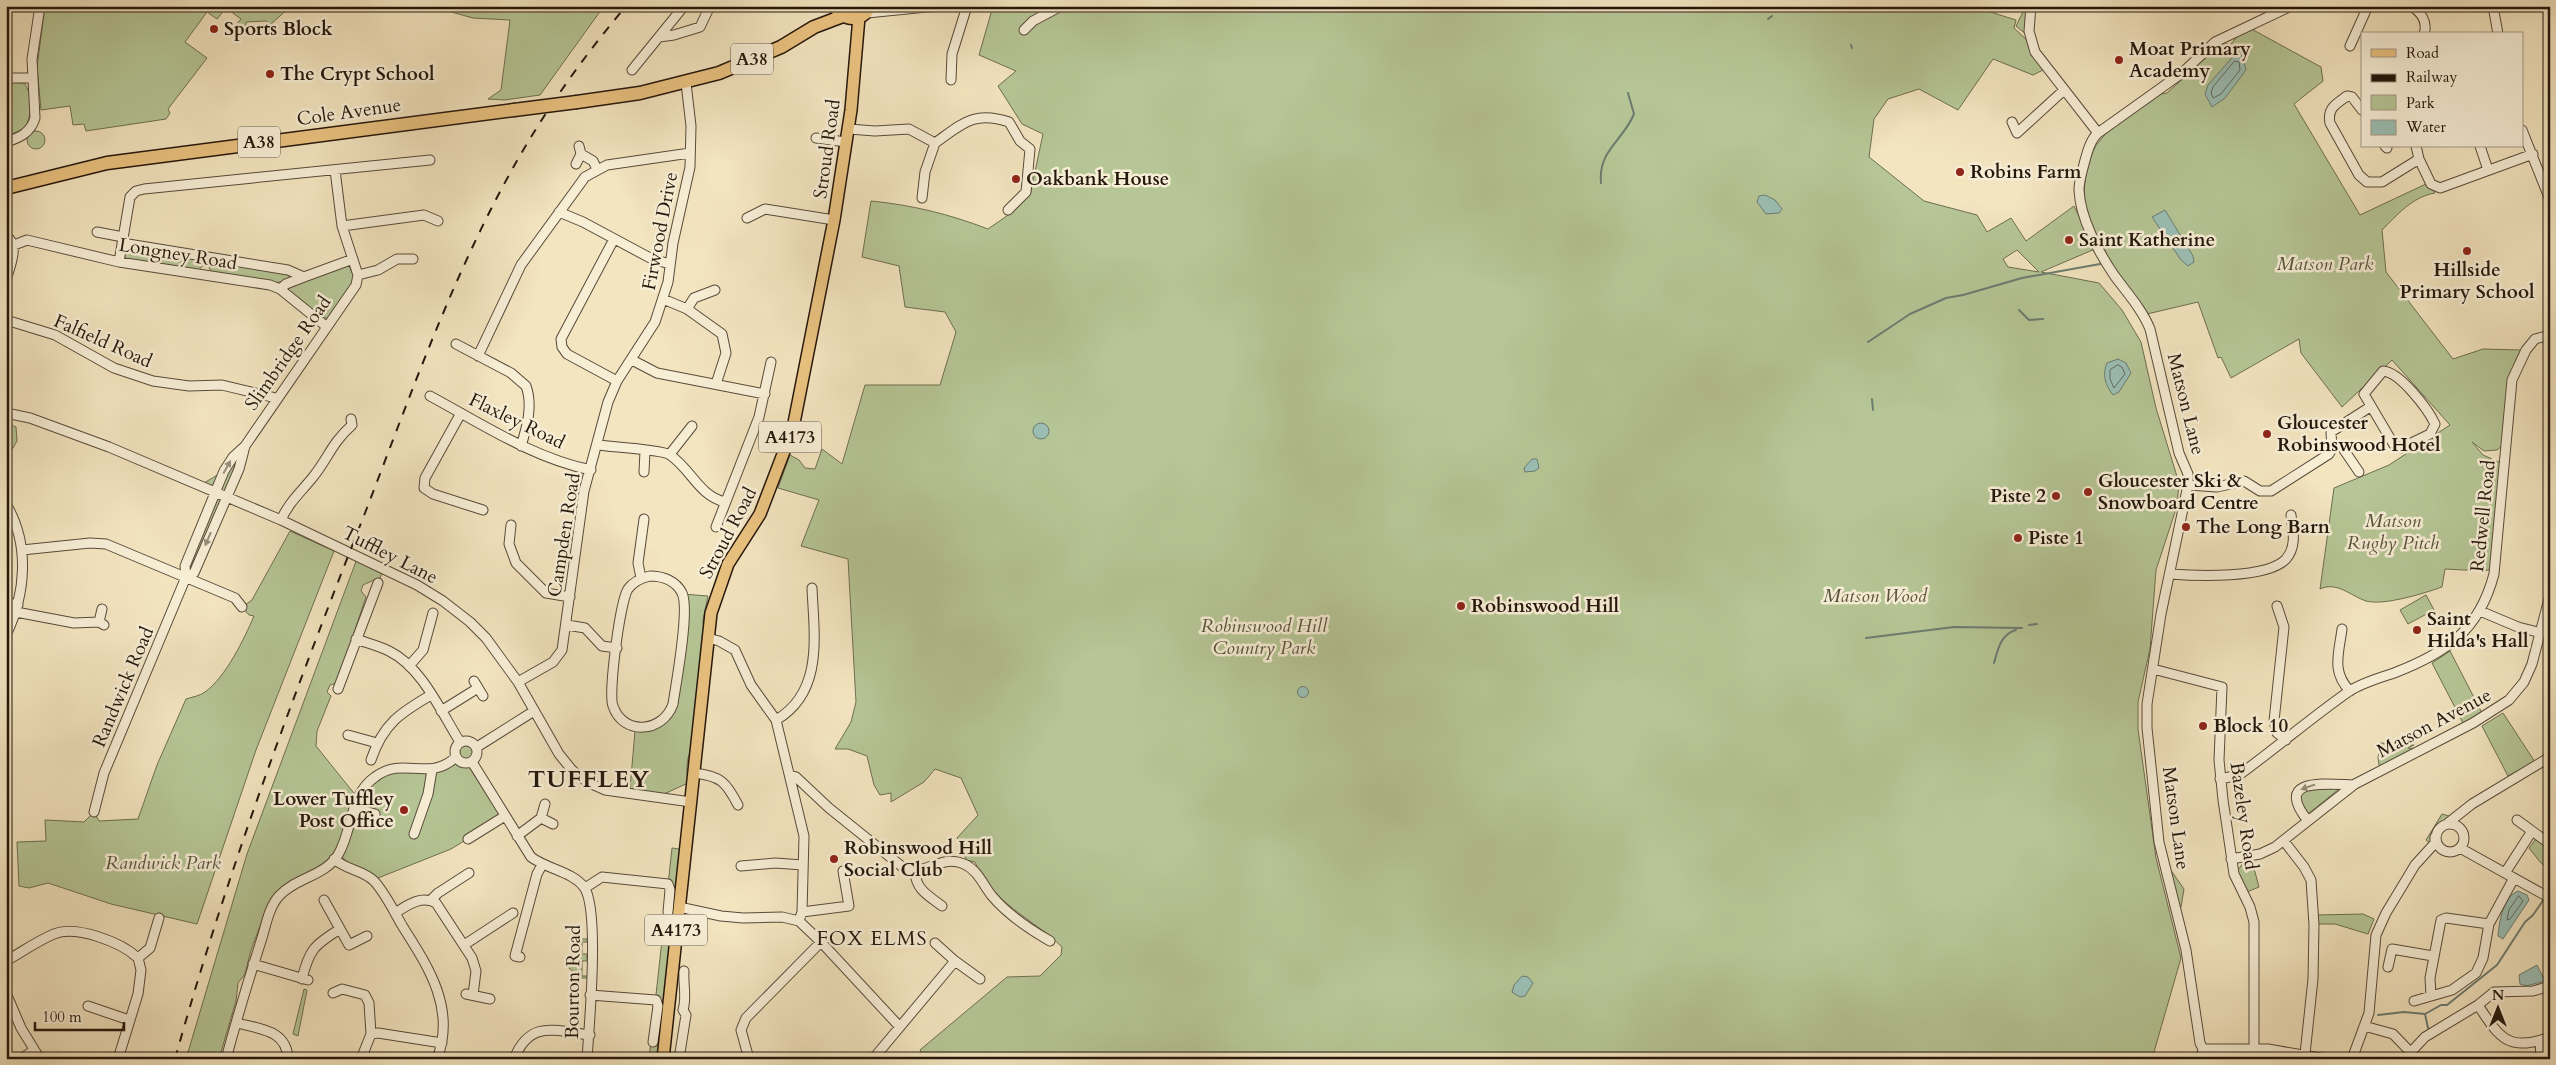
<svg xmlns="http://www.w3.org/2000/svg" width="2556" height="1065" font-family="Cardo,serif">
  <rect width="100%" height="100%" fill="#f3e5c0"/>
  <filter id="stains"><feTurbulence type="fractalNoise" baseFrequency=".004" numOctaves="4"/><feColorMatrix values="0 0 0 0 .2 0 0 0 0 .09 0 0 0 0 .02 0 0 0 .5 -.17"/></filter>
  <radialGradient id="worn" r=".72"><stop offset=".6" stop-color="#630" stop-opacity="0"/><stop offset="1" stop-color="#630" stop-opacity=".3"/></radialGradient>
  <path fill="#b6c696" stroke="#6d6e51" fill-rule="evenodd" d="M45 6H291L270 25 266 21 246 22V26H235L241 19 226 8 217 19 207 12 185 42 207 58 168 109 170 113 166 119 86 131 84 124 73 125 70 106 41 110 37 67Z
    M430 6H604L540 95 505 100 488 99 501 90 510 20 473 18Z
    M993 6H1971L2016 20 2014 28 2030 43H2027L2035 52 2043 70 2033 75 1993 59 1958 110 1919 89 1888 99 1874 119 1869 157 1924 201 1977 215 1987 232 2011 218 2026 241 2074 206 2095 249 2041 272 2099 283 2122 310 2141 342 2156 408 2179 483 2177 506 2156 570 2150 649 2138 702V729L2156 858 2181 958 2152 1059H925L920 1050 1007 977 1040 976 1061 955 1062 947C1032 918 992 903 975 862L966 860 961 842 957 838 978 815 961 778 935 769 924 782 891 802V793L880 795 874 785 867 756 848 749H835L851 722 856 702 848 559 801 546 819 500 778 488 790 455 799 460 805 468 815 469 822 449 842 464 865 385H940L956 332 945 312 905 307 899 266 862 257 871 201C912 205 949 214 988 229L1014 211 1030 195 1043 134 1022 124 998 86 1016 71 979 55ZM2017 250 2039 272 2008 267 2003 259Z
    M2026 6H2029L2028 36 2016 26Z
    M2246 26 2321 67 2323 81 2294 104 2360 215 2428 183 2435 193C2412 197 2397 215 2382 230L2386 272 2453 359 2483 349 2521 350C2503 383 2506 410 2502 446L2497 450 2484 451 2472 442 2483 455 2501 463 2492 569 2484 571 2445 569 2442 587C2425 593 2384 606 2366 601 2351 596 2337 581 2320 589L2334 488 2389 465 2450 425 2392 360 2342 407 2301 353 2299 339 2231 378 2221 357 2218 358 2198 302 2147 314C2114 273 2070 221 2089 164 2091 157 2093 149 2098 143 2113 122 2141 108 2161 94L2167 93 2220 45 2223 42 2230 45Z
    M6 82 24 83C33 94 32 118 24 129L6 136Z
    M27 140a9 9 0 1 1 18 0a9 9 0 1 1-18 0Z
    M127 247 205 260V263L198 271 128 260 123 255Z
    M212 262 284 271 294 276C281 291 230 276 212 272L209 268Z
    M343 265 349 266 355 279 329 318H321L288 291V287Z
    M6 423 16 427 17 441 6 460Z
    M245 446 194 573 186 577 216 494 199 486 224 471Z
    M290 531 334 551 256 750 197 924 111 904 48 883 29 888 19 886 17 842 46 841 45 820 84 822 94 812 99 821 138 819 157 765 186 699C192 697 200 696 205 692 226 677 244 639 254 616L249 615 242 607 252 600Z
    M358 556 384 568 378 583 374 580 363 585 361 591 366 597 337 683 330 685 327 692 331 696 317 731 316 746 357 797 383 772 432 770 456 757 464 763 472 762 505 816 451 849 378 878 349 863 338 854 267 908 251 950 245 974 238 983 236 1001 219 1059H186L247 854Z
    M682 594 708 596 703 620 704 632 692 749C685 759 687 772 688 783L664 794 630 789 635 731 651 727 673 704Z
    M2426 595 2434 610 2408 624 2400 610Z
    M2450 651 2482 713 2463 723 2432 663Z
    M2503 713 2535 762 2508 776 2482 726Z
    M2380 743 2414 745 2408 748 2421 749 2380 771 2378 758Z
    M459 752a8 8 0 1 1 16 0a8 8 0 1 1-16 0Z
    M2306 788H2339V789L2308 814 2304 813 2299 797Z
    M2442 814 2452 817 2437 829 2432 845 2426 840Z
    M2536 839 2550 848 2549 868 2541 863 2529 848Z
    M672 848 686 850 663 1059H649Z
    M2252 861 2259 887 2247 892 2237 871 2244 862Z
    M2170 869 2184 889 2181 907H2179Z
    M2363 914 2374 919 2368 934 2335 924H2317V915Z
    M581 939H587V942H582V954H587V961H582V976H587V978H581L564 964Z
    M304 989 307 990 298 1036 293 1034Z
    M2244 1051 2316 1059H2205L2211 1052Z"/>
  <path fill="#9bbfb5" stroke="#6b7c71" d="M2238 51 2246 61 2244 62 2246 70 2225 98 2212 107 2205 94 2208 85Z
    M1765 195 1775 200 1782 209 1779 213 1766 214 1757 202 1759 196Z
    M2165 210 2193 256 2194 262 2188 266 2181 260 2152 217Z
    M2118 359 2126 363 2131 373 2119 392 2113 395C2105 385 2102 374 2107 363Z
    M1033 431a8 8 0 1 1 16 0a8 8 0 1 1-16 0Z
    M1532 459H1537L1539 468 1535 471 1525 472 1524 468Z
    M1297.5 692a5.5 5.5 0 1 1 11 0a5.5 5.5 0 1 1-11 0Z
    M2518 891 2527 895 2529 900 2503 939 2498 936C2499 922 2503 897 2518 891Z
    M2537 965 2545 981 2526 986 2520 984 2519 975Z
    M1522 976 1528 977 1533 983 1525 996 1520 997 1512 992 1514 985Z"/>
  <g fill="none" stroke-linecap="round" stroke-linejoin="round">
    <path stroke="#606b60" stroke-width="1" d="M2235 61 2239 62 2240 70 2221 94 2213 98 2211 93 2213 87Z
      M2118 365 2122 367 2125 374 2114 388 2110 379V370Z
      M2519 896 2523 901 2510 919 2507 920 2509 910Z"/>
    <path stroke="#6b7c71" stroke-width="2" d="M1768 19 1772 16
      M1851 45 1852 48
      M1601 183C1598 150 1623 141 1634 114L1628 93
      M2019 310 2029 320 2043 319
      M1868 342 1910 314 1946 298 1963 295 2022 278 2100 264
      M1872 399 1873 410
      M2029 625 2037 624
      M1866 638 1954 627 2022 628
      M1994 663C1998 649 2001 634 2016 630
      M2425 1014 2428 1028
      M2378 1015 2404 1012 2425 1014 2441 1005H2447L2497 965 2525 922 2533 915 2544 899"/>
    <g stroke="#584a39" stroke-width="11">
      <path id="minor" d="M2031 6 2029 31 2035 52 2098 133
        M2411 6C2421 12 2428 22 2424 34
        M2493 6 2498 34
        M2545 6 2550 13
        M867 13 937 6
        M1024 30 1033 21 1061 6
        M659 37 674 35 700 27 710 6
        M2350 46 2368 6
        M632 70 684 6
        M6 78H33
        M951 80 952 54 967 6
        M2362 110 2352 97 2347 96C2336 104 2327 108 2330 123L2359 175 2367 182H2382L2419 159
        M2012 122 2017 133 2064 90
        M849 129 875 131 909 129 935 143C962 124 974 110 1009 122L1020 141 1030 149 1026 192 1008 210
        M2522 130 2550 200
        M816 138 846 142
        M6 142C20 138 31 132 35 118L32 59 40 6
        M2385 146 2387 148
        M2416 146 2419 159 2431 184 2440 188 2533 154
        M2480 146 2488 170
        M581 154 593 161 597 169
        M576 164 581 154 579 146
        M922 198 925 172 935 143
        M559 212 583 222 652 259 670 264
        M747 218 765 209 834 220
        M342 226 424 215 438 221
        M97 232 123 237
        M6 236C20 245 10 266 6 280
        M614 239 561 339 562 347 567 354 617 381
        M122 243 288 270 304 277 353 259
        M14 245 27 240 119 262 270 285 280 289 327 327
        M119 262 130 197 136 191 144 189 430 160
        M358 275 378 270 397 259H413
        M280 289 286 284 304 277
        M663 299 687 309 722 334 726 353 716 384
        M687 309 694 298 715 290
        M6 320 55 335 114 368 153 381 189 386 222 385 276 398
        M456 344 511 373 526 386C533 405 527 427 521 446
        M478 356 521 265 585 177 607 165 690 153
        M632 360 657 373 765 394
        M2383 371C2400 372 2428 409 2435 424L2430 434 2401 448 2394 445 2364 394Z
        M430 396C482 424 533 458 591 470
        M6 413 30 418 109 447 281 520 417 585 443 601 470 622 486 638 518 682 559 754 572 770 587 782 605 790 691 802
        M461 413 425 478 424 488 433 494 483 510
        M2332 444 2342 447 2359 472
        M598 445C611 447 664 450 670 455 691 469 699 496 725 502
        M670 454 692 426
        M644 472 645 451
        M2188 485 2217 487 2244 481 2260 491H2271L2329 454 2332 449 2331 432 2370 407
        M6 504C30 544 26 594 6 635
        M2550 510V531
        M281 520C289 502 301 492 313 477 329 457 331 444 352 425L351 419
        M511 525 509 544 516 563 546 593 570 597
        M716 527 759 417 771 362
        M22 550 90 543 106 544 235 598 242 607
        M2170 574C2196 576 2267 579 2286 559 2297 546 2293 530 2291 515
        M650 576C663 576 676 581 682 593 690 610 676 683 673 704 663 733 623 736 613 706 608 694 620 601 628 589 633 582 641 578 650 576Z
        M186 577 194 573 239 469 245 446
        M641 578 638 563 644 519
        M6 602 18 605
        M2277 606 2284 627 2274 721 2277 733 2286 740
        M102 609 99 622 104 625
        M2480 611 2518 627 2541 633
        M16 612 74 623 99 622
        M567 625 585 628 602 646 617 648
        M2342 629C2339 653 2331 672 2350 691
        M708 638 719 641 735 650 751 685 776 720 804 836 802 912 799 921
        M356 639C367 643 379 646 389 651 422 667 441 712 460 742
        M409 666 423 650 433 613
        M2153 669 2222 687 2219 760 2223 800 2234 874 2250 907 2254 922V1048
        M474 681 483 696
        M518 682 553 662 562 650 584 491 608 402 617 381 655 322 668 282 673 243 690 167 691 126 686 83
        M338 689 378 583
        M441 711 478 688
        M776 720C824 692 814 635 812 588
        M348 735 377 743
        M455 752a11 11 0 1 1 22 0a11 11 0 1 1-22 0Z
        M477 747 534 711
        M371 760C383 724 400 713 431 695
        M472 762 531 857C547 869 573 872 584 887 600 909 589 1027 587 1059
        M694 773C721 776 726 782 738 805
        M791 776 796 777 829 808 905 869C928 875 941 854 964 864 978 870 983 885 992 896 1007 914 1029 929 1050 941
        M2220 779 2239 775C2276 748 2311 718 2348 692 2361 683 2379 678 2394 673 2446 653 2479 631 2494 574L2512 380 2526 350 2535 339 2550 335
        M354 808 375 814
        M94 812 104 773 186 577 185 566 224 471 233 457 245 446 356 285 358 275 342 226 335 170
        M541 818 553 824
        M2517 820 2550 844
        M2308 821C2273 777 2325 784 2353 785
        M2448 823 2472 804 2550 757
        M2436 838a14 14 0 1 1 28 0a14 14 0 1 1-28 0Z
        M414 834 428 794 432 770
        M517 836 541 818 545 804
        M468 839 505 816
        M2284 841 2304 867 2311 880 2314 925 2313 979 2305 1054
        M2460 848 2550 898
        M334 859C346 870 363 870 374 881 386 894 394 912 403 927 429 968 456 1009 437 1059
        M2231 859 2260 854 2275 847 2355 784 2473 723 2509 700 2524 682 2532 664 2550 595
        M741 866 775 863 803 865
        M915 872C916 890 929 896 942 906
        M2505 873 2532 831
        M585 888 602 877 668 884 670 890 668 912
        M324 900 349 945 367 936
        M431 900 438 893 469 873
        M679 907 721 916 743 918 782 917 799 921 821 942 899 1026
        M802 912 849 906 843 871
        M395 913C408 905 421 895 436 903L472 958 476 971 473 995
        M464 945 513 913
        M520 957 515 956 537 874 542 865
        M138 958 150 948 159 918
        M6 961C22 952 37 941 54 934 76 925 121 942 138 958L141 970 138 994 118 1059
        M955 961 980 979
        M253 964 308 980
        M2388 967 2392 949 2433 956
        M302 979C309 950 314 945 340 929
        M6 993 21 1028 40 1059
        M333 993 342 989 365 995 369 1003 371 1034
        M466 994 490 999
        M590 995 656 1000 658 1006 653 1042
        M2431 996 2430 978 2441 920 2446 918 2489 924
        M2414 1001 2452 990 2476 973 2483 958 2489 924 2514 878
        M2478 1005C2499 1037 2508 1053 2550 1037
        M88 1006 129 1020
        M237 1023C260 1029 287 1030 288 1059
        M2364 1026 2393 1034 2417 1059
        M371 1034 378 1033 442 1043
        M2540 1041 2541 1059
        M2203 1049 2200 1043 2186 950 2159 842 2147 728V704L2161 614 2188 485V474L2179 453 2150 329C2142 309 2127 293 2114 275 2099 253 2080 218 2079 190 2079 181 2082 172 2084 164 2087 153 2090 140 2098 133L2182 73 2215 42 2291 6
        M2203 1049H2268L2326 1059
        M2410 1053 2425 1037 2478 1005 2494 992 2533 991 2550 986
        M21 1059 34 1050
        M226 1059C237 1018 249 978 262 938 266 925 269 907 279 896 295 878 325 876 338 855 353 830 349 795 375 777 404 755 428 783 456 757
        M361 1059 371 1034
        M514 1059C530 1019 555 1031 590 1035
        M679 1059 686 1015 683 1010C687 997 683 985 684 971
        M749 1059 741 1030 746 1018 821 942
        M873 1059 955 961 935 943
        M2201 1059 2203 1049
        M2352 1059 2369 1013 2376 935 2386 913 2415 865 2435 843V837"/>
    </g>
    <g stroke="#24170c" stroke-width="14">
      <path id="major" d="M663 1059 711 613 728 564 760 514 793 428 834 220 851 110 859 17"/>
    </g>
    <g stroke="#24170c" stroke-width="15">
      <path id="highway" d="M835 6C843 22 863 22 870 6
        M577 102 640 93 719 73 781 47 814 27 843 16
        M6 188 107 163 514 110"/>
    </g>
    <use href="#minor" stroke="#f7eed6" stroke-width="9"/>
    <use href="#major" stroke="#eac280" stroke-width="11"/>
    <use href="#highway" stroke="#eac280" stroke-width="12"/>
    <path stroke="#24170c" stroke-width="2" stroke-dasharray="9 9" stroke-linecap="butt" d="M175 1059C227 872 294 693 365 513 413 389 457 262 525 147 554 98 589 50 626 6"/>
    <g stroke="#24170c" stroke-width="15" stroke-linecap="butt">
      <path id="highway-bridge" d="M514 110 577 102"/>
    </g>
    <use href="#highway-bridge" stroke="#eac280" stroke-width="12"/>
  </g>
  <defs><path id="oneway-solid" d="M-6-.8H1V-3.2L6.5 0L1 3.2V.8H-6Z" transform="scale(1.25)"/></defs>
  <g fill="#988d7b">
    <use href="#oneway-solid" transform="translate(227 467) rotate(-61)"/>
    <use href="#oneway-solid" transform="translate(208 539) rotate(113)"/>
    <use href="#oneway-solid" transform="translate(2308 787) rotate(161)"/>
  </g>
  <g fill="#8f2418" stroke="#f7eed6" stroke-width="2">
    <circle cx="214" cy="29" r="5"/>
    <circle cx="2119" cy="60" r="5"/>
    <circle cx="270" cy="74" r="5"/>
    <circle cx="1960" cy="172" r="5"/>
    <circle cx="1016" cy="179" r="5"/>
    <circle cx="2069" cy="240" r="5"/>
    <circle cx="2467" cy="251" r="5"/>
    <circle cx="2267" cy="434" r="5"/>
    <circle cx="2088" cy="492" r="5"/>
    <circle cx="2056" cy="496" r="5"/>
    <circle cx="2186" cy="527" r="5"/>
    <circle cx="2018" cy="538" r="5"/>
    <circle cx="1461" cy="606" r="5"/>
    <circle cx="2417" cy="630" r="5"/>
    <circle cx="2203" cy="726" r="5"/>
    <circle cx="404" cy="810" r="5"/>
    <circle cx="834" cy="859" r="5"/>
  </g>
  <g text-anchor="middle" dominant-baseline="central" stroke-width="5" stroke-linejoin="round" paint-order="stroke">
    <g fill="#f7eed6" stroke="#635849" stroke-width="1">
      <rect x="731" y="43.5" width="42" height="31" rx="4"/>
      <rect x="238" y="126.5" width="42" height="31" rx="4"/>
      <rect x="759" y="421.5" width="62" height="31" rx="4"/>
      <rect x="645" y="914.5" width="62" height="31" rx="4"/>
    </g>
    <g font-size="18" font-weight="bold" fill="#24170c">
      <text x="752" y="59">A38</text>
      <text x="259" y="142">A38</text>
      <text x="790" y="437">A4173</text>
      <text x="676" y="930">A4173</text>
    </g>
    <g font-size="19" font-weight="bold" fill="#24170c" stroke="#f7eed6" text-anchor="start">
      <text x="224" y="29">Sports Block</text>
      <text x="2129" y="49">Moat Primary<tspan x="2129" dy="22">Academy</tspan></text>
      <text x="280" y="74">The Crypt School</text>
      <text x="1970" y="172">Robins Farm</text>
      <text x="1026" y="179">Oakbank House</text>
      <text x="2079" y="240">Saint Katherine</text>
      <text x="2467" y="270" text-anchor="middle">Hillside<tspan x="2467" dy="22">Primary School</tspan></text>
      <text x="2277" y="423">Gloucester<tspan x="2277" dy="22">Robinswood Hotel</tspan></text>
      <text x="2098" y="481">Gloucester Ski &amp;<tspan x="2098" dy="22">Snowboard Centre</tspan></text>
      <text x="2046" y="496" text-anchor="end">Piste 2</text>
      <text x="2196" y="527">The Long Barn</text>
      <text x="2028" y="538">Piste 1</text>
      <text x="1471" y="606">Robinswood Hill</text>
      <text x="2427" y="619">Saint<tspan x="2427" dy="22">Hilda's Hall</tspan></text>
      <text x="2213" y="726">Block 10</text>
      <text x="394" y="799" text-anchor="end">Lower Tuffley<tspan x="394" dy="22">Post Office</tspan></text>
      <text x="844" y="848">Robinswood Hill<tspan x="844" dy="22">Social Club</tspan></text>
    </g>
    <g font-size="19" fill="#24170c" stroke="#f7eed6">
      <text transform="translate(349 112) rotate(-8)">Cole Avenue</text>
      <text transform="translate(827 149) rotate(-82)">Stroud Road</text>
      <text transform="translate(660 231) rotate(-79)">Firwood Drive</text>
      <text transform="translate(178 254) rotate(9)">Longney Road</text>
      <text transform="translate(103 341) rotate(24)">Falfield Road</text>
      <text transform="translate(288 353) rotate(-55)">Slimbridge Road</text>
      <text transform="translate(2186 404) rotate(76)">Matson Lane</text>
      <text transform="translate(517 421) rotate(26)">Flaxley Road</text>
      <text transform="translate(2483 516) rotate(-84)">Redwell Road</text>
      <text transform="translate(728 533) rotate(-62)">Stroud Road</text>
      <text transform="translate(564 535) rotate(-81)">Campden Road</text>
      <text transform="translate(390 555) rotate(27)">Tuffley Lane</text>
      <text transform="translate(123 687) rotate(-67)">Randwick Road</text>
      <text transform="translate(2434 723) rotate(-28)">Matson Avenue</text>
      <text transform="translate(2244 816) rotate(82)">Bazeley Road</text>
      <text transform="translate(2176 818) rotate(82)">Matson Lane</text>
      <text transform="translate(573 982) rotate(-89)">Bourton Road</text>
    </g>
    <g font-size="19" font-style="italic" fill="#57543c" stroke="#f7eed6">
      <text x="2325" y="264">Matson Park</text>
      <text x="2393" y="521">Matson<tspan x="2393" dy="22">Rugby Pitch</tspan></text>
      <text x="1875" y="596">Matson Wood</text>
      <text x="1264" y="626">Robinswood Hill<tspan x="1264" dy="22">Country Park</tspan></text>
      <text x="163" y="863">Randwick Park</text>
    </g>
    <g font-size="20" letter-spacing="1" fill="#24170c" stroke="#f7eed6">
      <text x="872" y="938">FOX ELMS</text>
    </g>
    <g font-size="24" font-weight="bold" letter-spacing="1" fill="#24170c" stroke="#f7eed6">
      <text x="589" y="779">TUFFLEY</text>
    </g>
  </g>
  <rect width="2556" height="1065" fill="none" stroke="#f3e5c0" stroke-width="25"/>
  <rect x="8" y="8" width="2541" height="1050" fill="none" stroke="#24170c" stroke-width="2.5"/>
  <rect x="12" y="12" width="2531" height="1040" fill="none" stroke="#24170c"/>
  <rect x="2361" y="32" width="162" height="115" fill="#f7eed6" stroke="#a39885"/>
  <rect x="2371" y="49" width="25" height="8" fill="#eac280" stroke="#a39885"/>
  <text x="2406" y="58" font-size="15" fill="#24170c">Road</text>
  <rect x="2371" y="74" width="25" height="8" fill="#24170c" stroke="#a39885"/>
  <text x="2406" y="82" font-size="15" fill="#24170c">Railway</text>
  <rect x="2371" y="95" width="25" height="15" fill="#b6c696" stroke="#a39885"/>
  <text x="2406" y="108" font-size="15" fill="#24170c">Park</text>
  <rect x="2371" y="120" width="25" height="15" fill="#9bbfb5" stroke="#a39885"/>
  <text x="2406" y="132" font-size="15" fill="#24170c">Water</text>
  <g transform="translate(2498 1008)" stroke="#f7eed6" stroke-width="4" paint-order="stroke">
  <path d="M0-4L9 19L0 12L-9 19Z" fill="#24170c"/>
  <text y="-8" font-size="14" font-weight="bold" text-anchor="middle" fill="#24170c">N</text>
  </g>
  <path d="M35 1022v8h89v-8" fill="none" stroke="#24170c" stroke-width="2.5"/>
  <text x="42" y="1022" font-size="15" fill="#24170c" stroke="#f7eed6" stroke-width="4" paint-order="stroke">100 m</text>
  <rect width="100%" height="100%" filter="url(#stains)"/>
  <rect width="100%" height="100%" fill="url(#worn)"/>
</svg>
